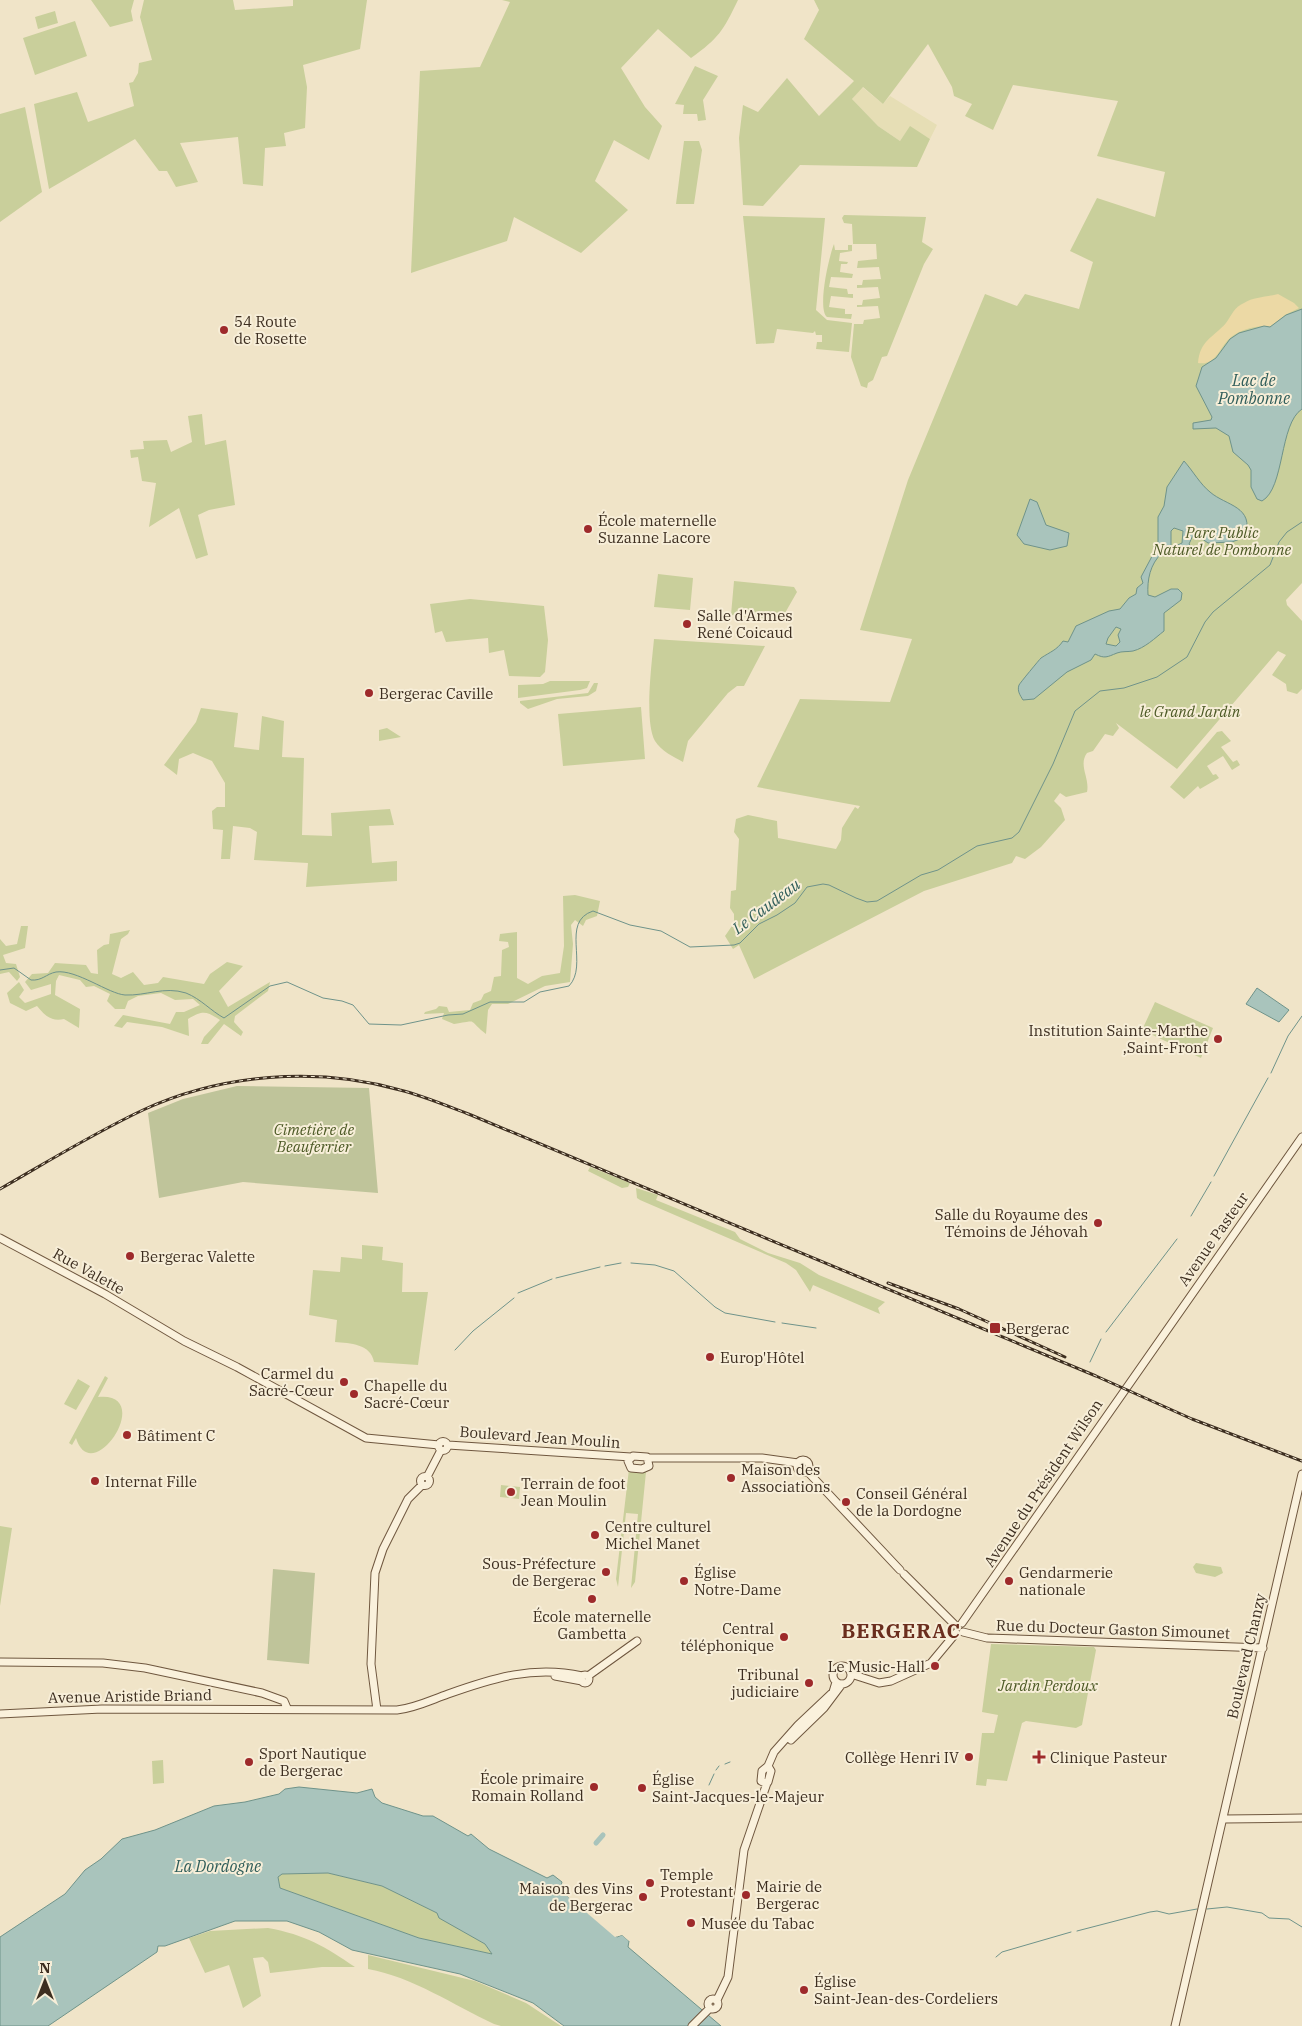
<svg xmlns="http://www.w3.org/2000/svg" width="1302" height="2026" font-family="'IBM Plex Serif',serif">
  <rect width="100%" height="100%" fill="#f0e4c8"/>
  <path fill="#e6deb5" d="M862 87 883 104 890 96 937 125 930 139 910 127 900 141 878 126 852 99Z"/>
  <path fill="#c9cf9b" d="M91 0H134L131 11 133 21 110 27Z
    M144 0H233L235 10 293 6V0H367L360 49 303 65 307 87 305 128 284 133 286 146 265 148 263 186 243 184 238 137 180 143 198 182 176 187 167 171H159L135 139 49 189 34 104 77 92 88 122 134 106 129 83 133 82 138 73 139 63 152 60 140 17Z
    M502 0H738C723 31 719 38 691 58L658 29 621 68 645 107 662 126 649 160 614 140 595 181 628 210 581 253 514 217 507 241 411 273 420 71 480 67 510 2Z
    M814 0H1302V583L1286 600 1287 605 1302 621V689L1297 694 1287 691 1286 684 1272 675 1286 655 1278 651 1177 769 1116 723 1119 728 1113 736 1105 734 1093 751 1087 753C1078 765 1090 778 1087 792L1066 797 1060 793 1054 801 1061 808 1065 820 1041 847 1025 859 1016 856 1012 863 924 891 754 979 739 945 733 949 725 936 734 923V914L730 908 731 891 736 890 739 839 734 832 736 819 748 815 777 821 778 838 836 849 841 840 842 828 855 807 858 809 860 806 757 787 800 699 890 702 912 639 860 630 908 480 985 294 1017 306 1025 294 1079 309 1093 262 1070 251 1097 198 1155 217 1165 172 1097 156 1118 101 1013 85 993 130 965 116 972 104 954 96 952 87 928 44 883 104 863 87 852 99 878 126 900 141 910 126 930 139 917 167 800 165 763 206 743 205 739 138 743 105 758 112 787 78 819 116 854 81 804 39 819 10Z
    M55 11 58 23 38 29 35 17Z
    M75 21 87 56 35 75 23 38Z
    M695 66 718 76 703 100 706 120 698 121 697 114H683L684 105 675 104Z
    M25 107 42 192 0 222V114Z
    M684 141H699L702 150 694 204H676Z
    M844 215 926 217 922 242 933 249 924 264 887 356 882 357 873 380 868 383 867 388 861 386 851 357 854 324H863L864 320 880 318 878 306 857 307V305H862L863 300 880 298 878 287 857 288V285H862L863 280 881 279 879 267 857 268 858 261 877 259 876 244H853L852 224 844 223 842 218Z
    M743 216 825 218 816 310 827 320 852 323 849 352 816 349 817 342H822V335H816L815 331 813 333 777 329 774 343 756 344Z
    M834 244 835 250H848V245H852V251L840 253 839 261 848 262 847 264H841L840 272 853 274 852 278 831 277 829 287 847 289 848 294H853V298L831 296 829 307 845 309V314H852L851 319 827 317C817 309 829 256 834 244Z
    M202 414 205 445 226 440 235 505 209 510 198 515 208 555 196 559 179 508 149 527 156 483 142 481 138 457 131 458 130 450 144 449 143 441 167 440 171 452 192 442 188 416Z
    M658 574 693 578 690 610 654 607Z
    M734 581 794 587 797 592 781 620 731 615Z
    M470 599 544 606 548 640 545 672 540 677 509 676 504 650 489 653 488 638 446 642 442 631 435 633 430 604Z
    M654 639 765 646 744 686H737L728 693 688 741 683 762C674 757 661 751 655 741 644 722 652 662 654 639Z
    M550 681H590L587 688 580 690 518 698V685L543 684Z
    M594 683H598L596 691 588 696 557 699 528 709 520 703V701L588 693Z
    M641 707 645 759 563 766 558 714Z
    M201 708 238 713 234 747 259 750 262 716 284 721 282 757 304 758 302 835 332 836 331 813 390 809 394 825 369 826 372 863 397 861V881L306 887 308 863 254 860 257 832 250 828 233 826 230 859H221L223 830 213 829 212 811 217 807H225V783L212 761 193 753 179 759 177 775 164 765 196 722Z
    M387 728 401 737 379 741V730Z
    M1222 731 1231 741 1221 747 1233 762 1237 760 1240 765 1232 770 1223 756 1207 766 1213 775 1216 774 1219 778 1200 789 1198 786 1184 799 1170 787 1217 732Z
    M575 895 600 901 597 916 586 920 583 926 575 920 571 925 573 944 570 982 545 986 508 1004H492L488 1010 486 1034C467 1019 479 1020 454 1024L442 1019 444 1013 424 1014 425 1012 436 1009 439 1006 447 1007 449 1012 470 1010 473 1003 481 1000 484 994 491 991 494 977 501 976 502 950 509 947 508 942 499 941 500 934 517 932V978L528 984 542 976 560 973 564 946 563 896Z
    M21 926H28L25 948 3 955 6 963 16 964 20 977 17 981 9 972 0 974V939L6 946 17 944Z
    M130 930 128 934 121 939 112 974 121 978 133 972 144 985 158 983 163 977 204 984 210 974 227 962 243 966 219 991 228 1007 270 982 268 991 235 1016 234 1022 243 1032 241 1036 224 1024 208 1044H201L204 1037 220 1020C206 1011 203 1010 188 1019L189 1036 162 1027 127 1022 122 1028 114 1026 123 1015 170 1024 176 1012H184L200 1005 193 999 175 1000 161 993 138 996 128 1001 125 1009H115L107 1001 110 994 94 986 86 987 80 980 59 975 56 981 55 995 80 1009 79 1028 64 1019C52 1022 45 1016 37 1006L26 1011 10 1003 7 993 19 982 24 990 19 997 25 1003 51 994V984L31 990 25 982 32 974 48 973 55 963 86 965 91 973 98 974 97 950 104 945 109 944 110 934Z
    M1155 1002 1213 1028 1201 1058 1142 1030Z
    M590 1167 630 1183 628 1187 622 1188 588 1171Z
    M636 1188 658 1195 656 1200 735 1232 740 1239 768 1253 800 1263 819 1275 885 1302 878 1308 880 1314 813 1285 810 1292 796 1270 786 1263 640 1200 637 1198Z
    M362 1245 383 1247 382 1260 403 1263 402 1292H428L418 1365 374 1362C371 1344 350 1343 335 1342L337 1320 309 1315 313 1270 340 1272 341 1257 362 1259Z
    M105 1376 108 1378 98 1397C157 1391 92 1490 76 1438L72 1445 69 1443Z
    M78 1379 90 1386 76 1410 64 1404Z
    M629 1469 646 1472 635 1582 631 1588 638 1514 626 1513 618 1587 616 1579Z
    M501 1485 520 1487 519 1499 500 1497Z
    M0 1526 12 1528 0 1606Z
    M1196 1563 1221 1567 1223 1573 1215 1577 1196 1573 1193 1567Z
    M991 1644 1094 1647 1096 1650 1082 1725 1076 1728 1026 1721 1022 1723 1007 1781 987 1779 986 1786 976 1785 982 1733H994L998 1715 982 1712Z
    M163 1760 164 1783 153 1784 152 1761Z
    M328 1873 382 1886 437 1913 440 1918 485 1944 492 1954 419 1938 280 1888 278 1876 281 1874Z
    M268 1928C306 1935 324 1946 355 1967H322L270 1973 268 1962 263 1957 253 1958 261 1996 243 2008 229 1965 205 1973 189 1938 210 1931Z
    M368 1955 475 1981 526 2003 561 2026H501L494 2024C453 2005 413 1977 368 1969Z"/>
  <path fill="#ecd9a5" d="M1278 294 1294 303 1299 308 1285 315 1270 327C1259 324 1238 330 1230 338 1219 348 1216 366 1198 363 1200 340 1213 338 1226 323 1232 315 1234 307 1244 303 1254 297 1267 297 1278 294Z"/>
  <path fill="#bfc49a" d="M237 1086 369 1088 378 1193 243 1182 159 1198 148 1113 183 1099Z
    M273 1569 315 1573 309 1664 267 1660Z"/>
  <path fill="#a9c4bc" stroke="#6f938a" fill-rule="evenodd" d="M1302 309V409C1279 424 1285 488 1262 501L1257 499 1251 487V470L1248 465 1233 452 1229 436 1216 428 1193 429V423L1211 420 1212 417 1196 386 1202 367 1216 358 1230 339 1239 333 1264 326 1270 327 1286 315Z
    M1184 461C1193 471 1200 484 1210 492 1226 506 1255 506 1245 537L1232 542 1208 543 1194 533 1189 544 1193 549 1190 553H1162C1150 564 1147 580 1148 595L1155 597 1171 589H1178L1182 593 1181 600 1164 613V631C1155 638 1145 648 1133 651 1128 652 1122 651 1117 653 1107 657 1105 659 1095 654L1091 660 1067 672 1034 699 1023 700C1020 695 1017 691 1019 685 1020 683 1039 660 1041 658 1050 652 1057 650 1063 641L1068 642 1076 626 1109 611 1120 609 1129 598 1136 594 1137 588 1143 583 1141 577 1158 545V517L1164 506 1167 487ZM1174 528 1183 531 1182 543 1171 548V531ZM1116 627 1121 629 1118 635 1120 642 1116 646 1106 644 1108 638Z
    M1030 499 1037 502 1046 525 1069 533 1067 546 1050 550 1024 544 1017 535Z
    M1257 988 1289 1010 1279 1022 1246 1004Z
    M299 1787 357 1793 372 1789 375 1797 382 1803 423 1816H433L468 1836 471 1834 489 1849 547 1878 553 1875 562 1882 560 1890 617 1937 622 1935 629 1941 628 1947 721 2026H564L533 2003 460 1974 352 1950 319 1932 287 1921H235L165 1946H158L157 1952 48 2026H0V1937L65 1894 85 1870 101 1859 122 1839 155 1830 214 1806 245 1802 279 1794 285 1789ZM328 1873 382 1886 437 1913 439 1918 485 1944 492 1954 419 1938 280 1888 278 1877 282 1874Z"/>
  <path fill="#f0e4c8" d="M564 1880 562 1888 616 1935 623 1932 632 1939 629 1941 622 1935 615 1937 560 1890Z"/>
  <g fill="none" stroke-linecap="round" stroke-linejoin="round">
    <path stroke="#6f938a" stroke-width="1" d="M0 970 14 968 31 980C42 981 46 974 56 972 76 969 109 994 125 995 146 996 164 986 186 993 201 999 211 1011 224 1018L270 986 287 982 323 998 342 1001 353 1005 369 1024 401 1025 448 1015 463 1014 490 1002H524L540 992 569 986C589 965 560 922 593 911L630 925 661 931 690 947 734 945 740 943 759 924 777 915 795 903 807 887 823 884 829 885 856 898 867 902 877 901 921 875 938 870 977 846 1012 838 1019 832 1053 764 1075 711 1100 691 1124 688 1157 677 1187 657 1205 622 1213 612 1270 565 1279 542 1287 532 1302 522
      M1271 1073 1288 1036 1302 1016
      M1214 1176 1268 1078
      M1191 1216 1211 1182
      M631 1263 655 1265 674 1271 715 1307 725 1313 775 1322
      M605 1266 621 1263
      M556 1278 600 1267
      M518 1293 552 1279
      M782 1323 816 1328
      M1106 1332 1177 1239
      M455 1350 473 1331 514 1298
      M1090 1362 1101 1339
      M725 1764 730 1762
      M716 1770 719 1766
      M709 1785 714 1774
      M1207 1909 1227 1907 1262 1913 1269 1918 1289 1919 1302 1927
      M1077 1931 1150 1912 1157 1911 1169 1914 1197 1909
      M996 1957 1002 1952 1071 1932"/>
    <path stroke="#a9c4bc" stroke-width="5" d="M596 1843 603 1835"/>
    <g stroke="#6f573f" stroke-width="9">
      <path id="secondary" d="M0 1238 105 1294 184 1341 237 1367 366 1438 439 1445
        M438.5 1446a4.5 4.5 0 1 1 9 0a4.5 4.5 0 1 1-9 0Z
        M448 1445 631 1457
        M633 1456 647 1457 649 1466 642 1469 631 1468 628 1461Z
        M649 1458H762L798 1463
        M797 1466a6 6 0 1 1 12 0a6 6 0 1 1-12 0Z
        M807 1471 900 1570
        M420.5 1481a4.5 4.5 0 1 1 9 0a4.5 4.5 0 1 1-9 0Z
        M427 1477 441 1450
        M904 1574 954 1624
        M962 1623 1302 1137
        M963 1632 987 1638 1263 1648
        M0 1662 103 1663 145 1668 262 1693 284 1701 287 1708
        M833 1675a9 9 0 1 1 18 0a9 9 0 1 1-18 0Z
        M851 1674 879 1683 891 1681 931 1663 956 1633
        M581 1679a4 4 0 1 1 8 0a4 4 0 1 1-8 0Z
        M555 1676 582 1681
        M588 1676 637 1641
        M377 1710 371 1664 375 1573 383 1549 408 1499 422 1485
        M0 1714 102 1709 397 1710C415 1708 431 1700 448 1694 493 1678 534 1665 582 1676
        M791 1740 824 1708 842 1684
        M768 1766 771 1771 768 1782 765 1783 761 1781 762 1771 768 1766 774 1752 798 1725 833 1692 836 1682
        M1224 1819 1302 1818
        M708 2004a5 5 0 1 1 10 0a5 5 0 1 1-10 0Z
        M717 2000 728 1977 744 1850 767 1783
        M692 2026 710 2008
        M1175 2026 1302 1474"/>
    </g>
    <use href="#secondary" stroke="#faf1dc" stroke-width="7"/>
    <g stroke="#3d2e20" stroke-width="3">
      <path id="rail" d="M0 1189C47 1162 94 1133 143 1110 221 1074 316 1066 400 1090 424 1096 447 1106 471 1115L1096 1376 1192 1419 1302 1461
        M888 1283 959 1309 1065 1357"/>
    </g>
    <use href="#rail" stroke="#f7eed8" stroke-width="1" stroke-dasharray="4" stroke-linecap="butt"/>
  </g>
  <g fill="#9e2a2b" stroke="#f7eed8" stroke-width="2">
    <circle cx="224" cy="330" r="5"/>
    <circle cx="588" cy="529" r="5"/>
    <circle cx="687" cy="624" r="5"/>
    <circle cx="369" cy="693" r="5"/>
    <circle cx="1218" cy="1039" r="5"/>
    <circle cx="1098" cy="1223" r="5"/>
    <circle cx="130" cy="1256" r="5"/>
    <rect x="989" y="1322" width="12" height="12" rx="2.5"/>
    <circle cx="710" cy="1357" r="5"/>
    <circle cx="344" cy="1382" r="5"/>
    <circle cx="354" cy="1394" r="5"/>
    <circle cx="127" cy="1435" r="5"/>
    <circle cx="731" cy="1478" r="5"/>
    <circle cx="95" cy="1481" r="5"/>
    <circle cx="511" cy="1492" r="5"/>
    <circle cx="846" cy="1502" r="5"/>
    <circle cx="595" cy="1535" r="5"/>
    <circle cx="606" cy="1572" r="5"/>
    <circle cx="684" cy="1581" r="5"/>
    <circle cx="1009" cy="1581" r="5"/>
    <circle cx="592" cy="1599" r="5"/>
    <circle cx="784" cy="1637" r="5"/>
    <circle cx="935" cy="1666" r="5"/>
    <circle cx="809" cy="1683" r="5"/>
    <circle cx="969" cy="1757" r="5"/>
    <path d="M1036.5 1749.5h5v5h5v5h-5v5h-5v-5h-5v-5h5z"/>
    <circle cx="249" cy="1762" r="5"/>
    <circle cx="594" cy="1787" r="5"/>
    <circle cx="642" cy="1788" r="5"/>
    <circle cx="650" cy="1883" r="5"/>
    <circle cx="746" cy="1895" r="5"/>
    <circle cx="643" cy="1897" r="5"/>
    <circle cx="691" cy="1923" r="5"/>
    <circle cx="804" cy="1990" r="5"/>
  </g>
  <g text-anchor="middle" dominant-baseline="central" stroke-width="4" stroke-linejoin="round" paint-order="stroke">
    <g font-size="15" fill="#3d2e20" stroke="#f7eed8" text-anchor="start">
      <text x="234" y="321">54 Route<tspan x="234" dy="17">de Rosette</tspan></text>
      <text x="598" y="520">École maternelle<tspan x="598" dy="17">Suzanne Lacore</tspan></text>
      <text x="697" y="615">Salle d'Armes<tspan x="697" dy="17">René Coicaud</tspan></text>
      <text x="379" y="693">Bergerac Caville</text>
      <text x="1208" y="1030" text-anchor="end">Institution Sainte-Marthe<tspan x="1208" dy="17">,Saint-Front</tspan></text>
      <text x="1088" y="1214" text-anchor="end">Salle du Royaume des<tspan x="1088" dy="17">Témoins de Jéhovah</tspan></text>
      <text x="140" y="1256">Bergerac Valette</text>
      <text x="1006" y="1328">Bergerac</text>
      <text x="720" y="1357">Europ'Hôtel</text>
      <text x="334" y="1373" text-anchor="end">Carmel du<tspan x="334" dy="17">Sacré-Cœur</tspan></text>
      <text x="364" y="1385">Chapelle du<tspan x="364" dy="17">Sacré-Cœur</tspan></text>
      <text x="137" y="1435">Bâtiment C</text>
      <text x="741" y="1469">Maison des<tspan x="741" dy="17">Associations</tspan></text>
      <text x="105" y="1481">Internat Fille</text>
      <text x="521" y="1483">Terrain de foot<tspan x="521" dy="17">Jean Moulin</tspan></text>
      <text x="856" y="1493">Conseil Général<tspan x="856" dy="17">de la Dordogne</tspan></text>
      <text x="605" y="1526">Centre culturel<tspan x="605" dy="17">Michel Manet</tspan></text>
      <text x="596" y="1563" text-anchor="end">Sous-Préfecture<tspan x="596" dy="17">de Bergerac</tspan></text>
      <text x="694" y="1572">Église<tspan x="694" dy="17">Notre-Dame</tspan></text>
      <text x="1019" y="1572">Gendarmerie<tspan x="1019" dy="17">nationale</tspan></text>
      <text x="592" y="1616" text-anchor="middle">École maternelle<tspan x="592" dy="17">Gambetta</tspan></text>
      <text x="774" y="1628" text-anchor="end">Central<tspan x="774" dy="17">téléphonique</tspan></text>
      <text x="925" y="1666" text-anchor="end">Le Music-Hall</text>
      <text x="799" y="1674" text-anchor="end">Tribunal<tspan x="799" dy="17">judiciaire</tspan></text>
      <text x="259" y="1753">Sport Nautique<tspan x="259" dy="17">de Bergerac</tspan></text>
      <text x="959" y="1757" text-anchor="end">Collège Henri IV</text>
      <text x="1050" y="1757">Clinique Pasteur</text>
      <text x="584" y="1778" text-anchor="end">École primaire<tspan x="584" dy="17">Romain Rolland</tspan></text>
      <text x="652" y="1779">Église<tspan x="652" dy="17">Saint-Jacques-le-Majeur</tspan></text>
      <text x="660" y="1874">Temple<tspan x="660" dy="17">Protestant</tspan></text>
      <text x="756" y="1886">Mairie de<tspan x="756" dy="17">Bergerac</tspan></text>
      <text x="633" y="1888" text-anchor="end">Maison des Vins<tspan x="633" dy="17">de Bergerac</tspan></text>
      <text x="701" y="1923">Musée du Tabac</text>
      <text x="814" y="1981">Église<tspan x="814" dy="17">Saint-Jean-des-Cordeliers</tspan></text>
    </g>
    <g font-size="15" font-style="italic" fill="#4d5a26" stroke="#f7eed8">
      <text x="1222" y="532">Parc Public<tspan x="1222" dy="17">Naturel de Pombonne</tspan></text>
      <text x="1190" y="711">le Grand Jardin</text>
      <text x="314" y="1129">Cimetière de<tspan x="314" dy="17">Beauferrier</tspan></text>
      <text x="1048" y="1685">Jardin Perdoux</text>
    </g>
    <g font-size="15" fill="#3d2e20" stroke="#f7eed8">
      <text transform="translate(1213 1239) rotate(-55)">Avenue Pasteur</text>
      <text transform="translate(89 1271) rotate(29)">Rue Valette</text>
      <text transform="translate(540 1437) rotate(4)">Boulevard Jean Moulin</text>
      <text transform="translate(1043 1483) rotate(-56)">Avenue du Président Wilson</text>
      <text transform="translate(1113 1629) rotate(2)">Rue du Docteur Gaston Simounet</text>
      <text transform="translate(1246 1656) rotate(-77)">Boulevard Chanzy</text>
      <text transform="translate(130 1696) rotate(-1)">Avenue Aristide Briand</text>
    </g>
    <g font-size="16" font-style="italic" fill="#2f5d5a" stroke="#f7eed8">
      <text x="1254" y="380">Lac de<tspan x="1254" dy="18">Pombonne</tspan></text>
      <text transform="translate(766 906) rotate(-37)">Le Caudeau</text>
      <text x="218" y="1866">La Dordogne</text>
    </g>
    <g font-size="20" font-weight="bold" letter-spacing="1" fill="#6b2e1e" stroke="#f7eed8">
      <text x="901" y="1630">BERGERAC</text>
    </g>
  </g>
  <g transform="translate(45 1981)" stroke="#f7eed8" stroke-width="4" paint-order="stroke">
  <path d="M0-4L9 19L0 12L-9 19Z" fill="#3d2e20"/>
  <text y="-8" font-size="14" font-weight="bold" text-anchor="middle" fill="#3d2e20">N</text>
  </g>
</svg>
